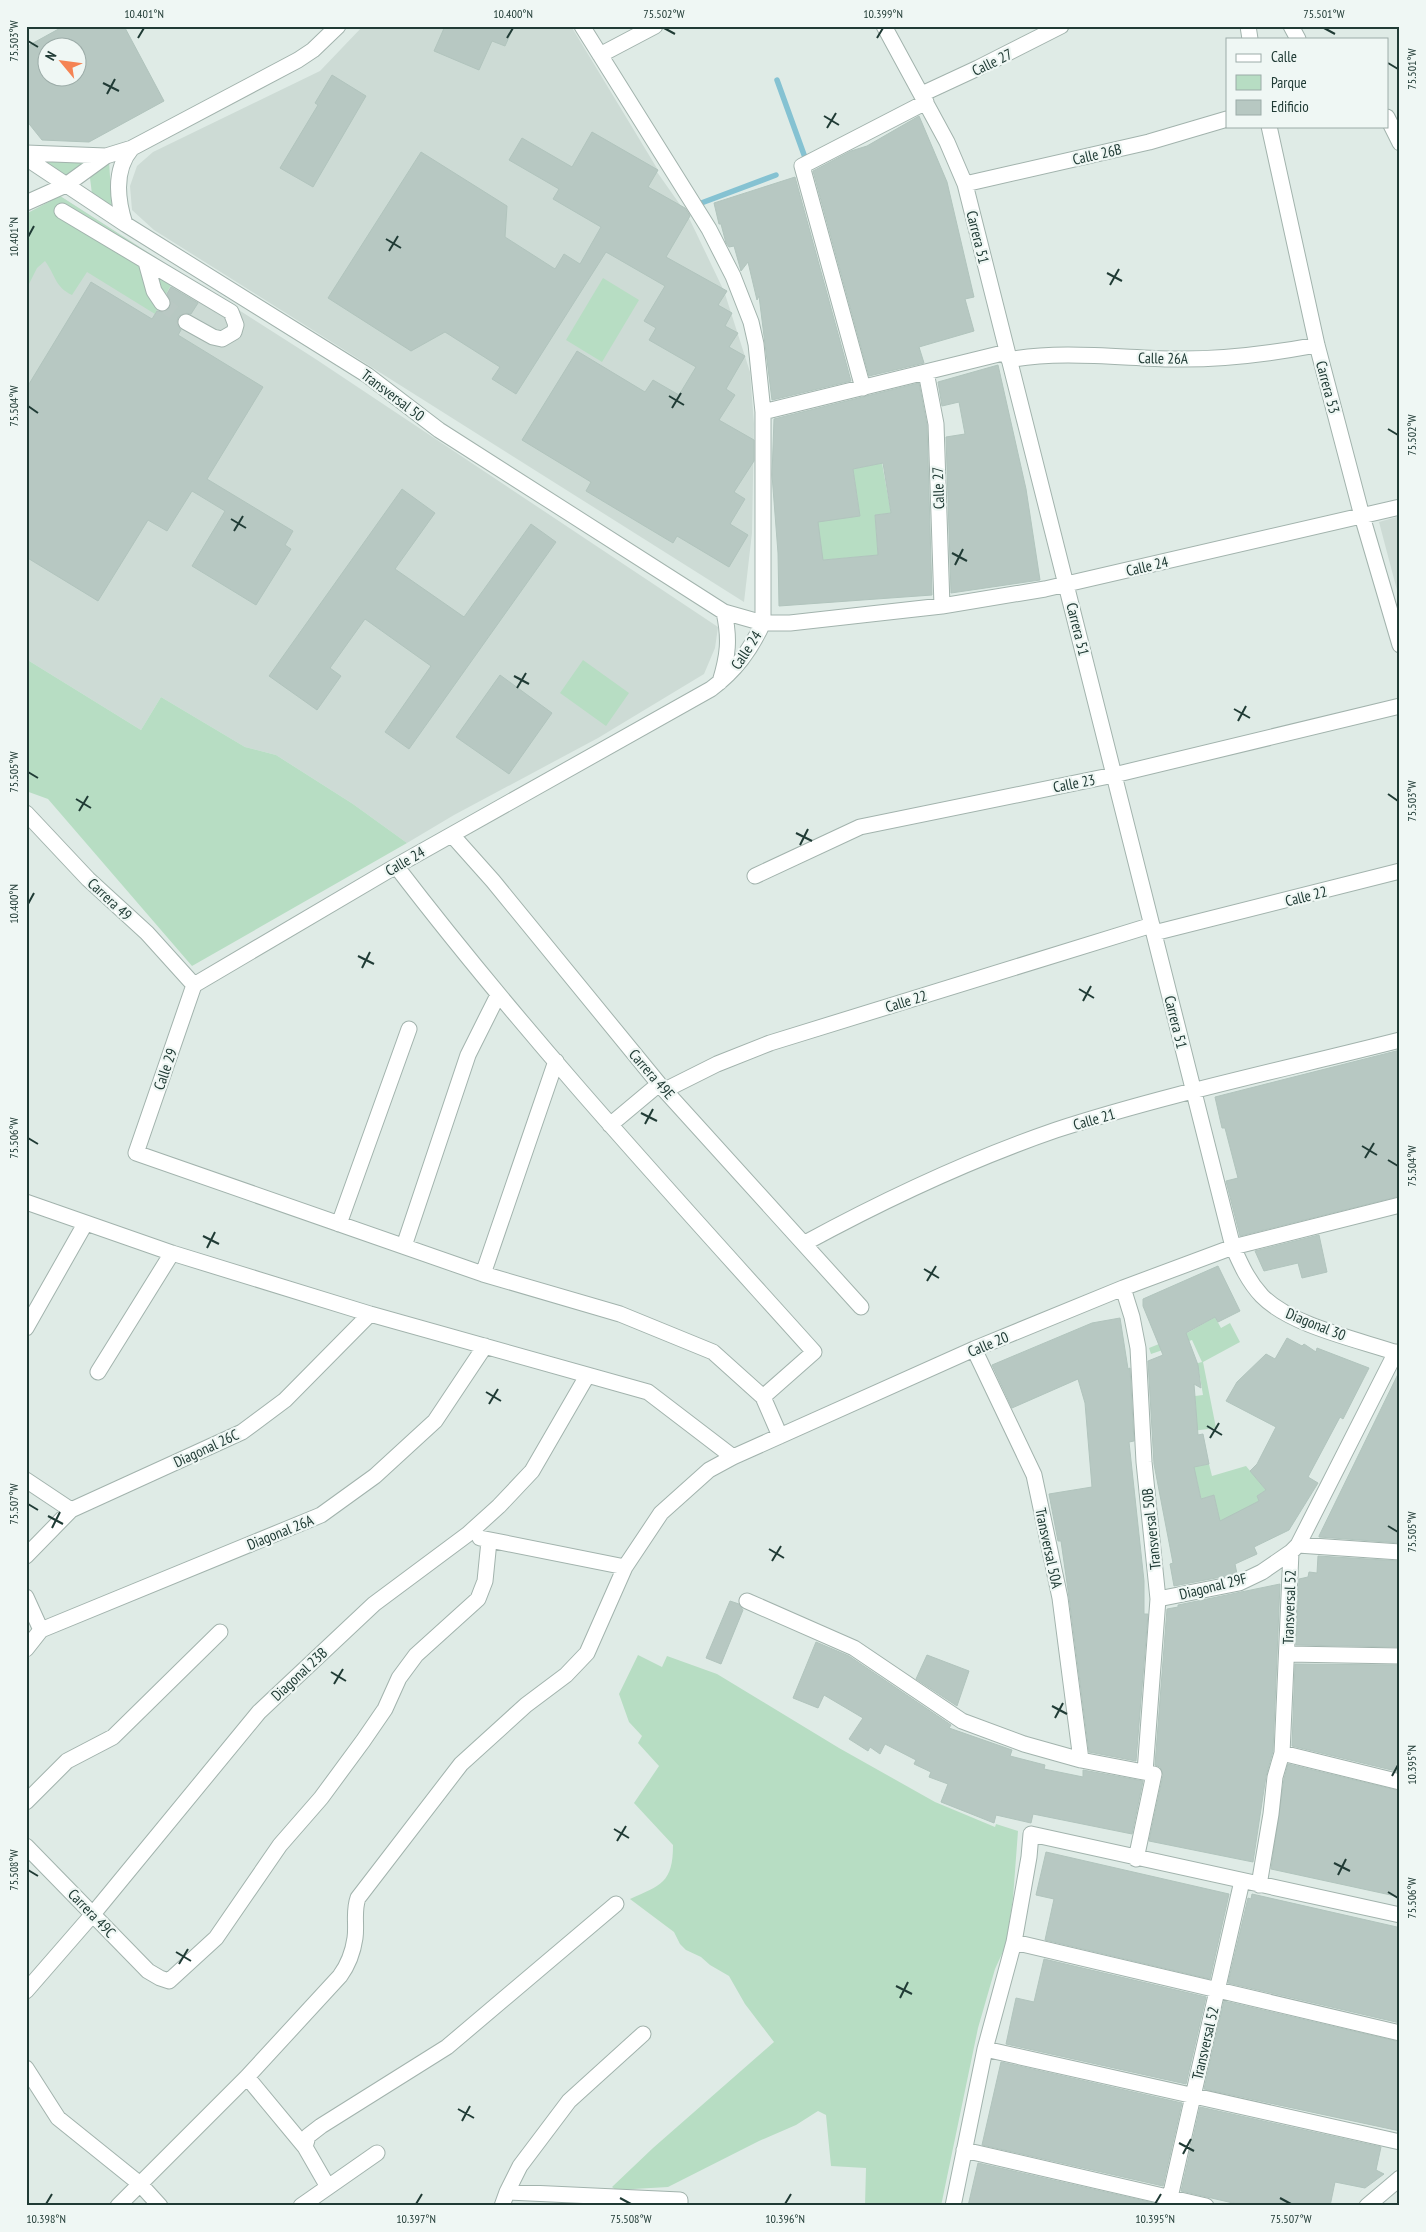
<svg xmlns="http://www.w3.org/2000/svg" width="1426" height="2232" font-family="'PT Sans Narrow',sans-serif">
  <rect width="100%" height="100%" fill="#dfebe6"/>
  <path fill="#cddbd5" d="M363 26H571L658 170 657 172 681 206 692 212 689 218 723 289 727 291 725 294 750 372 754 424 752 533 744 602 154 230 132 210 130 186 137 166 153 152 320 71Z
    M60 196 314 358 718 627 715 648 704 674 598 738 454 815 407 843 353 804 276 755 245 747 161 697 141 730 26 659V214Z
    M1400 516V593L1398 594 1379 522Z"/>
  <path fill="#b7ddc3" d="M35 158 89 163 66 179Z
    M109 161 112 208 92 194 90 178Z
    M60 196 178 272 155 314 87 272 72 295C55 287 56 276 45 261L37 268 26 290V214Z
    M603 278 639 300 602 362 566 340Z
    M882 463 891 513 875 515 878 555 822 560 817 521 860 516 853 469Z
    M26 659 141 730 161 697 245 747 276 755 353 804 407 843 192 966 48 799 26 791Z
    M583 660 629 693 606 726 560 693Z
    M1215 1317 1221 1328 1230 1323 1240 1342 1203 1362 1216 1428 1184 1432 1196 1411 1195 1396 1203 1395 1199 1371 1179 1368 1202 1362 1192 1340 1151 1354 1149 1348 1189 1332Z
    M1209 1464 1212 1476 1246 1466 1266 1490 1257 1496 1259 1501 1221 1526 1214 1495 1201 1499 1197 1480 1187 1468Z
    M638 1655 662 1667 667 1656 717 1674 839 1748 935 1802 995 1827 996 1824 1018 1831 1013 1898 1006 1945 995 1969 978 2028 941 2206H865L866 2168 831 2166 826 2115 818 2111 796 2125 759 2141 668 2187 616 2190 612 2187 653 2148 774 2042 745 2004 729 1976 710 1965 701 1957 686 1950 680 1944 674 1932 630 1899C661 1885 673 1883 673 1845L634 1803 659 1766 638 1743 642 1736 629 1722 619 1694Z"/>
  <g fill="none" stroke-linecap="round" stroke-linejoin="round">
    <path stroke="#85c2d2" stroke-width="5.5" d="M777 80 807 163
      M696 205 776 175"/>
  </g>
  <path fill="#b7c8c2" stroke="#b1c4bd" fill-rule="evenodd" d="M64 26H124L164 101 89 142 42 140 26 120V47ZM48 48H78V78H48Z
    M445 26H514L505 46 492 41 479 70 434 51Z
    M332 75 366 96 313 187 280 168 318 105 315 103Z
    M919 116 947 182 974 297 965 299 974 331 919 347 924 363 869 376 813 171 851 151 867 146Z
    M592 132 658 170 648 187 685 208 690 216 666 257 727 291 718 305 732 313 725 326 738 333 729 347 745 356 726 389 735 395 719 420 754 440V461L734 492 745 499 730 524 748 535 729 567 677 536 673 543 586 491 591 482 522 440 577 351 645 392 653 380 679 395 696 367 649 340 656 328 644 321 665 286 606 252 516 394 492 379 500 367 445 332 411 351 328 298 421 152 507 206 505 237 555 269 564 254 580 264 601 227 553 199 559 189 509 160 522 138 572 167Z
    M795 177 851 381 772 400 759 296 757 300 748 262 741 271 734 246 729 247 726 243 721 224H719L714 203Z
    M91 282 152 319 157 311 163 312 170 308 171 302 167 294 171 287 198 303 191 314 185 313 178 317 177 323 181 330 178 335 263 387 207 479 293 531 285 545 291 549 256 605 192 566 225 511 192 491 167 531 148 520 98 601 26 557V389Z
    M998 365 1026 489 1040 580 951 593 946 437 965 434 959 402 942 406 938 382Z
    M919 383 927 425 932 595 779 606 778 553 772 475 774 419ZM883 463 891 513 875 515 878 555 823 560 818 522 860 516 853 469Z
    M402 489 435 513 395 569 464 617 531 524 556 542 409 749 385 732 431 666 365 619 330 668 341 676 317 710 269 676Z
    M500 675 552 713 509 774 456 737Z
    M1400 1050V1196L1240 1236 1226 1181 1238 1178 1225 1128H1222L1215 1097Z
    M1319 1235 1327 1272 1302 1278 1298 1263 1264 1271 1255 1251Z
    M1218 1266 1240 1311 1218 1322 1215 1317 1186 1333 1198 1365 1201 1388 1194 1384 1198 1435 1203 1434 1209 1464 1194 1467 1201 1499 1214 1495 1220 1521 1259 1501 1257 1496 1266 1490 1250 1471 1257 1464 1276 1427 1226 1401 1237 1382 1266 1354 1275 1359 1287 1338 1302 1346 1304 1344 1316 1352 1317 1348 1369 1368 1343 1419 1340 1417 1308 1477 1318 1483 1289 1530 1254 1547 1257 1554 1235 1564 1237 1574 1174 1586 1170 1564 1173 1563 1154 1464 1148 1361 1163 1355 1143 1306V1299Z
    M1120 1318 1128 1369 1130 1368 1134 1441 1129 1442 1144 1581V1614H1148L1136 1761 1089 1752 1069 1597 1061 1541H1058L1049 1494 1092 1487 1085 1403 1078 1379 1012 1408 992 1365 1092 1323Z
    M1400 1370V1543L1319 1537V1536Z
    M1318 1556 1400 1561V1647L1296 1645 1299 1579 1308 1577 1309 1572 1317 1573Z
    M1280 1584 1273 1751 1266 1776 1253 1862 1149 1841 1163 1775 1160 1767 1155 1765 1167 1609 1178 1607V1605Z
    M730 1601 739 1604 743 1610 721 1664 706 1658Z
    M816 1642 849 1656 951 1725 949 1728 1012 1750 1010 1756 1045 1765 1044 1769 1083 1777V1770L1143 1781 1132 1834 1033 1814 1031 1823 996 1815 994 1823 941 1802 948 1784 929 1777 931 1772 914 1764 916 1760 885 1744 880 1754 870 1747 868 1751 849 1739 863 1718 824 1695 818 1708 793 1698Z
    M927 1655 969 1671 957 1706 916 1679Z
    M1295 1664 1400 1665V1772L1292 1746Z
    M1288 1764 1400 1791V1897L1271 1869 1284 1779Z
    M1046 1852 1229 1894 1210 1979 1045 1940 1054 1899 1036 1895Z
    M1252 1894 1397 1927 1400 1945V2023L1228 1983 1248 1898 1251 1899Z
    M1044 1959 1206 1997 1186 2084 1006 2044 1016 1998 1034 2002Z
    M1224 2001 1400 2042V2131L1204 2089Z
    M1001 2062 1182 2103 1163 2186 982 2145Z
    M1200 2107 1381 2147 1376 2170 1384 2174 1365 2188 1335 2182 1330 2206H1246L1181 2191Z
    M978 2163 1158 2204 968 2206Z"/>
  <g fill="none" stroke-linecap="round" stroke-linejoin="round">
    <path stroke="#b9c8c3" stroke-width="15" stroke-dasharray="15 8" stroke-linecap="butt" d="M162 303 186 322"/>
    <g stroke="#a2b3ad" stroke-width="17">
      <path id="minor" d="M884 26 947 142 965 184 1233 1247C1241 1265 1248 1281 1262 1296 1291 1326 1360 1340 1400 1354
        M1248 26 1250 39
        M1291 26 1298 39
        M600 55 655 26
        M922 94 978 68 1061 26
        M1387 117 1400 143
        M1269 126 1317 345 1362 516 1400 645
        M26 153 106 156
        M26 158 125 224 367 375 439 430 724 612 763 623H790L942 606 1045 589 1400 507
        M965 184 1149 142 1227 119
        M26 203 66 185 106 156 132 148 298 60 313 50 338 26
        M62 211 231 312 236 325 234 332 222 339 213 337 186 322
        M125 224C117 199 113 170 132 148
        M146 262 154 291 162 303
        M1009 360C1058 350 1122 358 1173 359 1222 360 1269 354 1317 345
        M926 372 936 424 942 606
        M863 388 802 166 926 102
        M763 412 1007 352
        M720 682C728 656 730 639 724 612
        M26 813 88 879 147 933 194 985
        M452 835 493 881 659 1084 861 1307
        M396 866C526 1036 671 1193 814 1352L763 1397
        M755 876 860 827 1114 775 1400 706
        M1154 933 1400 871
        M194 985 396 866 711 689C735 671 750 651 763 623V412L756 344 751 322 733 276 709 229 582 26
        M194 985 136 1153 483 1274 620 1314 713 1352 763 1397 780 1436
        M665 1090 717 1064 770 1043 1152 925
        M610 1125 659 1084
        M26 1202 172 1253 370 1314 648 1392 733 1457
        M339 1224 409 1029
        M805 1243C886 1199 969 1160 1056 1130 1167 1094 1286 1069 1400 1040
        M404 1246 468 1055 498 995
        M483 1274 556 1061
        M1123 1288 1132 1317 1138 1348 1144 1462 1158 1599 1145 1772
        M26 1328 85 1224
        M974 1349 1034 1475 1060 1598 1081 1760
        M98 1372 172 1253
        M26 1480 71 1510
        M480 1538 625 1567
        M1298 1545 1400 1552
        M26 1556 71 1510 242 1432 285 1400 370 1314
        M26 1597 41 1630
        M1158 1599 1239 1583 1262 1572 1291 1552
        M747 1601 854 1648 962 1721 1024 1744 1081 1760 1154 1774 1136 1859
        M26 1649 41 1630 321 1515 375 1476 435 1421 485 1346
        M1288 1654 1400 1656
        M1282 1753 1400 1782
        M26 1802 67 1761 113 1737 220 1632
        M26 1846 148 1971 160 1978 169 1981 216 1938 280 1845 321 1798 363 1741 385 1709 399 1678 416 1655 478 1599 485 1581 489 1541
        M1259 1885 1271 1814 1275 1777 1282 1753 1291 1552 1298 1545 1396 1352
        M1014 1942 1400 2033
        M26 1991 93 1914 259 1712 374 1604 468 1534 499 1506 532 1471 587 1376
        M985 2049 1400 2142
        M26 2068 58 2118 140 2184 160 2206
        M247 2077 305 2147 328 2187
        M305 2147 308 2136 321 2126 447 2047 616 1904
        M964 2150 1206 2206
        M507 2192 680 2200V2206
        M118 2206 247 2077 340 1976C348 1965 353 1952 355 1938 357 1924 353 1912 358 1898L461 1764 526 1705 566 1675 587 1653 625 1567 661 1513 709 1470 733 1457 974 1349 1123 1288 1233 1247 1400 1205
        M301 2206 377 2153
        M502 2206 507 2192 520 2166 569 2101 643 2034
        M953 2206 985 2049 1014 1942 1029 1857 1031 1834 1400 1915
        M1168 2206 1242 1881
        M1367 2206 1400 2178"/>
    </g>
    <use href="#minor" stroke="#fff" stroke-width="15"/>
  </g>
  <path fill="none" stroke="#203b35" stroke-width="2" d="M664 28 675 34M1324 28 1335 34M138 38 144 28M507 38 513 28M877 38 883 28M28 41 38 47M1388 63 1398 69M103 83 119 91M107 94 115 79M824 116 839 125M827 128 836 113M28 237 34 226M386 239 401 248M389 251 398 236M1107 273 1122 281M1110 285 1119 269M669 396 684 405M28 406 38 413M672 408 681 393M1388 429 1398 435M231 519 246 528M234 531 243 516M952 553 967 561M955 565 963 549M514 676 529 684M517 688 526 673M1234 709 1250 718M1238 721 1246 706M28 772 38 778M1388 794 1398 801M76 799 91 808M79 811 88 796M796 833 812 841M800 845 808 829M28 904 34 893M358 956 374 964M362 968 370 952M1079 989 1094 998M1083 1001 1091 986M641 1113 657 1121M645 1124 653 1109M28 1138 38 1144M1362 1146 1377 1155M1365 1158 1374 1143M1388 1160 1398 1166M203 1236 219 1244M207 1248 215 1232M924 1269 939 1278M927 1281 936 1266M486 1392 501 1401M489 1404 498 1389M1207 1426 1222 1435M1210 1438 1219 1423M28 1504 38 1510M48 1516 63 1524M1388 1526 1398 1532M52 1528 60 1512M769 1549 784 1558M772 1561 781 1546M331 1672 346 1681M334 1684 343 1669M1052 1706 1067 1714M1055 1718 1063 1703M1392 1776 1398 1765M614 1829 629 1838M617 1841 626 1826M1334 1863 1350 1871M28 1870 38 1876M1338 1875 1346 1859M1388 1892 1398 1898M176 1952 191 1961M179 1964 188 1949M896 1986 912 1994M900 1998 908 1982M458 2109 474 2118M462 2121 470 2106M1179 2143 1194 2151M1183 2154 1191 2139M620 2198 631 2204M1280 2198 1291 2204M46 2204 52 2194M416 2204 422 2194M785 2204 791 2194M1155 2204 1161 2194"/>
  <g text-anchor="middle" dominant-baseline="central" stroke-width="4.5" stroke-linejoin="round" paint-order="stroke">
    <g font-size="15" fill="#203b35" stroke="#eff7f4">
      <text transform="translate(992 62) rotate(-26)">Calle 27</text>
      <text transform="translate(1097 154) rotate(-13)">Calle 26B</text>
      <text transform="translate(978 237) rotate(76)">Carrera 51</text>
      <text transform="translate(1163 358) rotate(1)">Calle 26A</text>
      <text transform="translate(1328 387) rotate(75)">Carrera 53</text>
      <text transform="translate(393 395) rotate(37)">Transversal 50</text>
      <text transform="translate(938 488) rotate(-92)">Calle 27</text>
      <text transform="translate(1147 566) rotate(-13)">Calle 24</text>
      <text transform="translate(1078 629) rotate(76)">Carrera 51</text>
      <text transform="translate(746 650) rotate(-57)">Calle 24</text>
      <text transform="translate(1074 783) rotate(-11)">Calle 23</text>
      <text transform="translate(405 861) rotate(-30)">Calle 24</text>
      <text transform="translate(1306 896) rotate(-14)">Calle 22</text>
      <text transform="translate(110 899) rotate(43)">Carrera 49</text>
      <text transform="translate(906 1001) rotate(-17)">Calle 22</text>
      <text transform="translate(1176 1022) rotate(76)">Carrera 51</text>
      <text transform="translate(165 1069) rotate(-71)">Calle 29</text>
      <text transform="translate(652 1074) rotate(49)">Carrera 49E</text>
      <text transform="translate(1094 1119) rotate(-16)">Calle 21</text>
      <text transform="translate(1316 1324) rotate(22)">Diagonal 30</text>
      <text transform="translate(988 1344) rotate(-23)">Calle 20</text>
      <text transform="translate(206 1448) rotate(-25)">Diagonal 26C</text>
      <text transform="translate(1151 1529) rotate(-96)">Transversal 50B</text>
      <text transform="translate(280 1532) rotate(-22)">Diagonal 26A</text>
      <text transform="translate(1049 1548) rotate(78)">Transversal 50A</text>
      <text transform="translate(1213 1586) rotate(-14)">Diagonal 29F</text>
      <text transform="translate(1289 1607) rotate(-88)">Transversal 52</text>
      <text transform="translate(299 1674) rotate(-43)">Diagonal 23B</text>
      <text transform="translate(92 1913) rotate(46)">Carrera 49C</text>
      <text transform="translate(1205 2043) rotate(-77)">Transversal 52</text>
    </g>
  </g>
  <rect width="1426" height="2232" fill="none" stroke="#eff7f4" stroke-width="55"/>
  <rect x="1226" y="38" width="162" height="90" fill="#eff7f4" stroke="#9caca8"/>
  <rect x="1236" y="54" width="25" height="8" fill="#ffffff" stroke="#9caca8"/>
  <text x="1271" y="62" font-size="15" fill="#203b35">Calle</text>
  <rect x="1236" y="75" width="25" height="15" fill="#b7ddc3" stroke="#9caca8"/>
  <text x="1271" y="88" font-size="15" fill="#203b35">Parque</text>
  <rect x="1236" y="100" width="25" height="15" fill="#b7c8c2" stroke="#9caca8"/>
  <text x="1271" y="112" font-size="15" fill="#203b35">Edificio</text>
  <g transform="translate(62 62) rotate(299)"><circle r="24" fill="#eff7f4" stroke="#9caca8"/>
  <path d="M0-4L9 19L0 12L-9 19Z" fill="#f58353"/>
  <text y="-8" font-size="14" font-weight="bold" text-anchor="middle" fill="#203b35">N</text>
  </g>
  <rect x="28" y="28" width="1370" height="2176" fill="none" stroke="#203b35" stroke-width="2"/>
  <g font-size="12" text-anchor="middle" fill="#203b35">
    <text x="144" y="18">10.401°N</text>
    <text x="513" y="18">10.400°N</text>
    <text x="664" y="18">75.502°W</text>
    <text x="883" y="18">10.399°N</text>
    <text x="1324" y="18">75.501°W</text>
    <text transform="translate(14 41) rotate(-90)" y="4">75.503°W</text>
    <text transform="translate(1412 69) rotate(-90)" y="4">75.501°W</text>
    <text transform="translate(14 237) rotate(-90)" y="4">10.401°N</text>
    <text transform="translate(14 406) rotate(-90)" y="4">75.504°W</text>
    <text transform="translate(1412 435) rotate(-90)" y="4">75.502°W</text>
    <text transform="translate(14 772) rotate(-90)" y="4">75.505°W</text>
    <text transform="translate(1412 801) rotate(-90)" y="4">75.503°W</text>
    <text transform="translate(14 904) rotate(-90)" y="4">10.400°N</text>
    <text transform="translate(14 1138) rotate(-90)" y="4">75.506°W</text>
    <text transform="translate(1412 1166) rotate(-90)" y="4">75.504°W</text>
    <text transform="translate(14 1504) rotate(-90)" y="4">75.507°W</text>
    <text transform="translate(1412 1532) rotate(-90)" y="4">75.505°W</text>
    <text transform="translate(1412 1765) rotate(-90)" y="4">10.395°N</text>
    <text transform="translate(14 1870) rotate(-90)" y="4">75.508°W</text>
    <text transform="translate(1412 1898) rotate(-90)" y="4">75.506°W</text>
    <text x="46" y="2223">10.398°N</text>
    <text x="416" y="2223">10.397°N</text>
    <text x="631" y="2223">75.508°W</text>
    <text x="785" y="2223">10.396°N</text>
    <text x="1155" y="2223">10.395°N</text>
    <text x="1291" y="2223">75.507°W</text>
  </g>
</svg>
